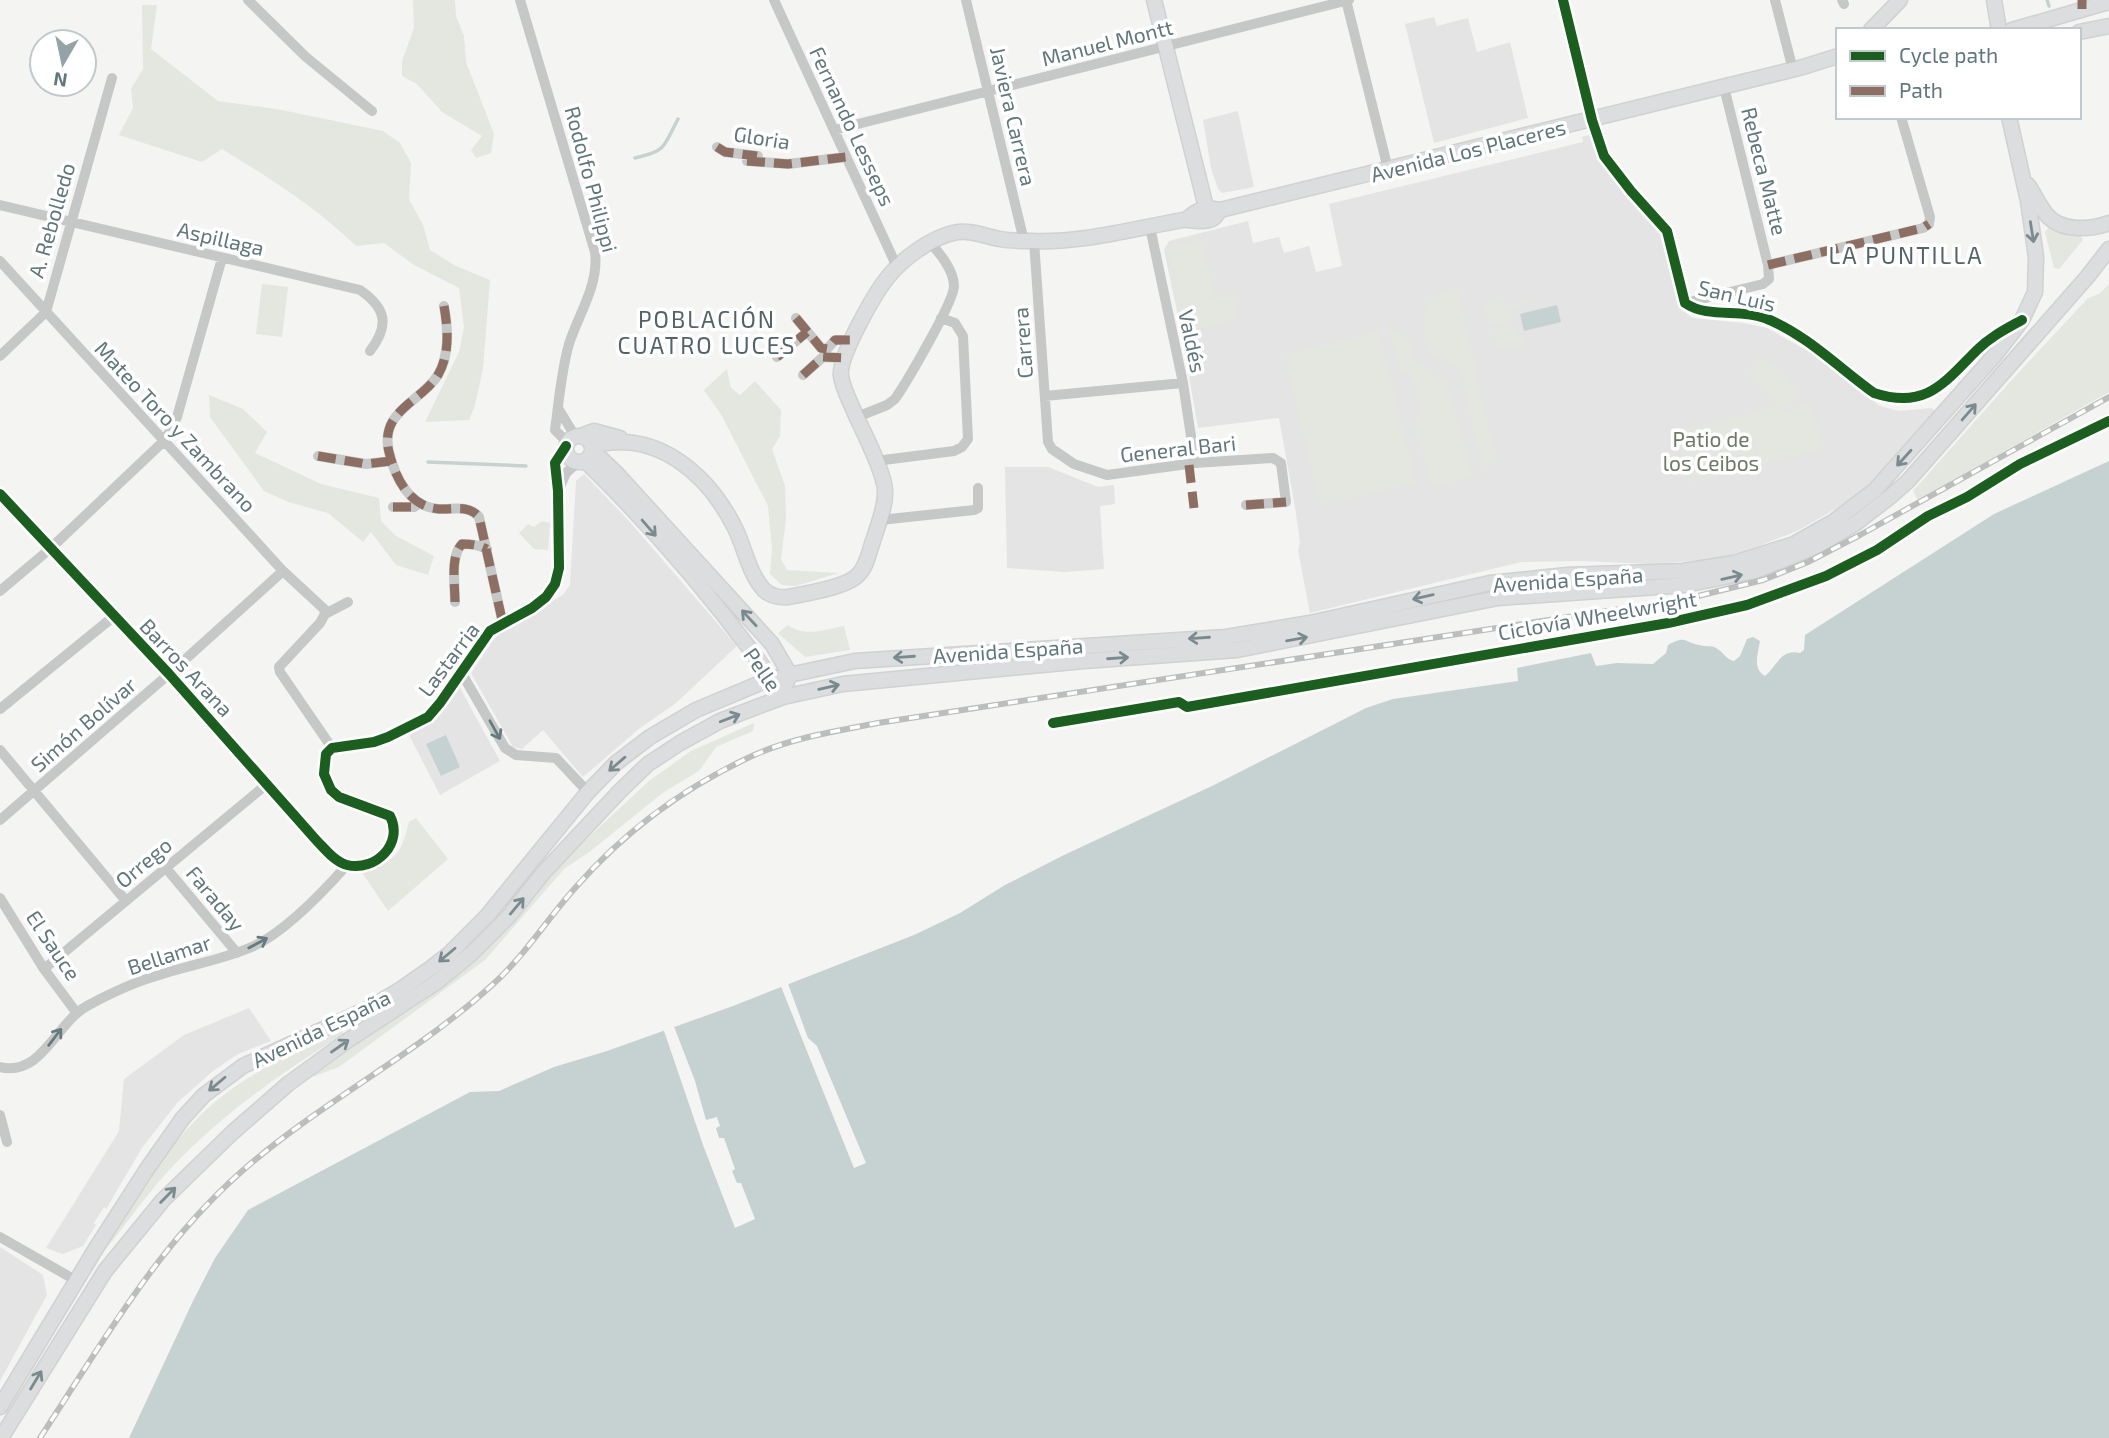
<svg xmlns="http://www.w3.org/2000/svg" width="2109" height="1438" font-family="'Exo 2',sans-serif">
  <rect width="100%" height="100%" fill="#f4f4f3"/>
  <path fill="#e3e4e3" d="M1434 17 1437 26 1468 18 1477 52 1510 42 1528 118 1434 143 1405 24Z
    M1238 111 1254 187 1222 193 1218 189 1211 168 1203 120Z
    M1592 134 1661 231 1679 308 1693 318 1743 323 1767 328 1815 355 1880 406 1899 411 1932 408 1935 411 1880 477 1861 494 1799 530 1744 552 1713 559 1653 564 1582 561 1521 562 1310 613 1298 550 1300 542 1295 507 1279 418 1198 428 1182 335 1164 250 1169 241 1248 221 1253 243 1279 237 1284 253 1309 246 1316 272 1342 266 1329 204 1583 142 1582 137Z
    M1005 467H1048L1098 487 1114 485 1115 504 1100 506 1104 569 1065 572 1007 568Z
    M584 474 629 521 737 646 676 703 640 728 583 777 543 730 522 749 513 747 471 673 491 643 505 627 563 595 570 585 576 481Z
    M459 686 500 761 440 795 409 735 437 717Z
    M249 1008 271 1041 238 1054 213 1071 177 1103 142 1148 106 1209 104 1207 94 1223 96 1225 83 1246 63 1254 46 1248 119 1131 124 1079 184 1035Z
    M0 1247 43 1275 47 1295 0 1381Z"/>
  <path fill="#e4e6e0" d="M413 0H455L456 16 464 36 466 62 494 134 491 153 476 158 471 150 482 136 442 112 417 84 402 76V61L414 28Z
    M142 5H157L151 49 218 101 277 109 383 131 400 143 411 163 409 199 423 225 430 250 456 266 490 280 483 369 474 408 469 420 425 422 459 352 464 327 459 288 414 265 384 243 356 246C316 207 270 178 222 149L202 162 119 135 133 108 131 89 143 69Z
    M2048 228 2061 233 2080 235 2083 240 2059 269 2054 268 2045 232Z
    M1201 239 1215 295 1178 303 1167 247Z
    M262 284 288 287 282 337 256 334Z
    M2109 284V392L1918 500 1913 491 2009 383 2088 298 2099 294Z
    M1457 287 1497 460 1483 470 1460 370C1452 366 1443 362 1436 357 1418 343 1418 307 1436 294 1442 290 1451 289 1457 287Z
    M1233 293 1239 319 1185 331 1179 304Z
    M1500 298 1503 307 1528 300 1529 304 1511 309 1514 320 1491 326 1484 303Z
    M1515 325 1518 336 1525 334 1527 345 1503 351 1502 347 1497 348 1492 331Z
    M1388 326 1408 336 1416 361 1448 383 1473 477 1432 487 1414 425 1423 422 1411 373 1402 374Z
    M1379 331 1416 483 1320 505 1284 354Z
    M1766 356 1801 393 1782 411 1811 404 1825 447 1761 465 1746 414 1772 406 1782 411 1747 375Z
    M727 369 731 388 740 395 755 381 781 410 780 436 772 449 785 486 786 519 781 559 787 570 839 573 796 586 782 585 770 574 772 549 768 506 722 416 704 390Z
    M209 395 243 409 267 432 255 453 321 484 379 498 381 521 396 536 434 556 428 575 396 565 371 532 363 542 328 513 288 502 264 491 210 417Z
    M1745 414 1759 466 1691 484 1675 431Z
    M542 521 550 523 548 550 534 549 519 533 528 524 534 527Z
    M788 625C805 638 825 629 844 626L850 650 805 657 778 633Z
    M754 723 753 731 716 747 699 771 664 792 588 853 565 868 485 960 339 1067 312 1077 346 1051 415 1007 462 972 480 956 565 859 649 781 691 751Z
    M416 818 448 859 388 911 359 868C394 864 401 856 409 822Z
    M342 1030 344 1034C282 1072 223 1113 173 1166 148 1192 128 1222 105 1250L103 1249C139 1194 175 1130 229 1091 263 1066 303 1048 342 1030Z"/>
  <path fill="#c6d2d2" d="M1557 305 1561 322 1524 331 1520 314Z
    M2109 461V1438H129L193 1301 215 1258 248 1210 470 1092 499 1091 554 1067 607 1051 733 1006 914 935 960 913 1005 885 1064 855 1214 785 1366 708 1393 699 1518 681 1517 668 1591 653 1596 666 1617 663 1653 664 1666 653 1668 645C1687 635 1683 642 1699 645 1705 647 1711 645 1716 648 1724 652 1725 659 1734 661L1740 656 1747 639 1753 637 1760 641C1758 654 1752 668 1765 676 1777 666 1781 648 1800 653L1804 650 1805 635 1994 514Z
    M446 735 460 767 441 776 426 744Z"/>
  <path fill="#f4f4f3" d="M787 981 808 1038 817 1046 866 1163 854 1168 790 1009 780 984Z
    M673 1024 695 1081 706 1120 717 1117 720 1126 716 1128 719 1138H724L735 1169 732 1171 737 1183H741L755 1219 735 1228 703 1145 663 1028Z"/>
  <g fill="none" stroke-linecap="round" stroke-linejoin="round">
    <path stroke="#c6d2d2" stroke-width="3.5" d="M2047 0 2049 6
      M635 158C667 151 663 147 678 119
      M428 462 526 466"/>
    <g stroke="#d0d1d1" stroke-width="17">
      <path id="major" d="M1154 0 1206 207
        M1994 0 1999 30
        M1871 30 1900 0
        M2012 30 2109 2
        M2079 32 2109 26
        M2028 185C2034 194 2039 205 2046 214 2060 232 2090 230 2109 223
        M1187 219C1198 209 1205 207 1220 210L1803 67 1838 56
        M566 449a13 13 0 1 1 26 0a13 13 0 1 1-26 0Z
        M581 436 594 431 620 438
        M592 446C656 428 708 474 735 528 745 548 748 572 764 590 770 596 780 598 788 597 805 594 847 587 858 575 867 566 869 552 873 541 878 525 886 506 885 490 884 472 864 433 856 416 851 403 843 390 841 376 838 357 875 293 888 277 902 259 931 238 953 233 969 229 984 236 1000 239 1010 241 1021 241 1031 241 1083 243 1132 229 1183 220 1192 219 1199 223 1209 220 1215 219 1216 215 1220 210
        M592 450 618 475 772 644 789 673 787 682
        M585 461C645 519 702 585 753 653 764 667 773 683 783 697
        M0 1407 98 1245 147 1169 183 1118 204 1095 243 1066 369 1008 401 989 431 968 449 954 486 917 588 792 616 763 650 737 696 710 770 679 855 661 1226 637 1310 623 1490 583 1567 575 1683 571 1734 563 1794 544 1833 522 1875 490 1995 355 2022 320 2035 292 2036 257 2028 201 2009 117
        M1 1438 105 1271 163 1200 233 1132 288 1084 347 1041 437 982 471 954 509 916 543 873 620 791 648 764 680 743 720 721 783 697 843 684 1084 661 1237 650 1498 598 1685 585 1755 571 1818 546 1856 523 1891 496 1908 481 2088 276 2109 249"/>
    </g>
    <path stroke="#c6c8c8" stroke-width="10" d="M248 0 306 57 372 111
      M520 0 595 252C599 285 579 313 569 344 561 372 559 401 555 430L567 442
      M774 0 897 267
      M966 0 1024 241
      M1346 0 1388 169
      M1563 0 1592 120 1604 156 1631 191 1667 231 1685 303C1708 319 1740 308 1765 318 1806 334 1839 368 1874 393 1928 411 1944 381 1978 349 1990 337 2004 329 2019 321
      M1775 0 1793 70
      M1842 0 1844 4
      M834 130 1349 0
      M717 147 725 152 758 156
      M747 161 788 164 846 157
      M0 205 360 290C386 308 390 325 370 351
      M1150 227 1183 383 1195 463
      M1034 241 1048 442 1052 449 1074 464 1107 475 1195 463 1273 458 1281 463 1286 502 1246 505
      M0 261 283 571 324 609 325 614
      M1768 265 1923 228 1929 224 1930 217 1901 117
      M1685 303 1763 284 1769 279 1768 265 1724 87
      M444 306C448 329 450 354 438 375 421 402 379 411 389 452 395 477 409 507 439 509 453 510 468 504 479 517L503 624
      M796 318 821 348 827 349 835 340H851
      M0 356 46 312 112 78
      M777 357 807 332
      M803 375 823 357 845 358
      M1045 396 1183 383
      M558 408 575 436
      M857 417 887 405 895 399C906 383 954 302 954 286 954 271 940 253 930 243
      M318 456 366 464 391 461
      M876 461 954 451 962 447 968 439 963 336 955 323 941 318
      M559 489 566 473 578 462
      M0 494 169 674 317 841C325 849 335 862 347 865 376 872 404 843 390 816L339 797 331 790 324 774 326 754 332 748 374 742 388 737 428 717 440 703 490 631 532 608 546 597 555 584 559 568 558 491 555 463 566 446
      M393 507H414L420 503
      M880 520 974 510 978 508V488
      M0 591 51 548 165 440 177 417 222 258
      M455 602C455 585 450 556 462 544 472 544 479 545 487 549
      M461 672 505 748 516 755 556 758 588 792
      M0 709 113 617
      M332 748 280 672 279 667 320 623 325 614 348 602
      M0 750 126 901
      M0 820 169 674 283 571
      M166 868 237 953
      M0 898 44 969 76 1012
      M44 969 267 784
      M0 1067C42 1077 56 1023 87 1006 109 994 132 983 156 976 188 965 223 960 254 946 286 931 323 892 347 865
      M0 1115 7 1142
      M0 1237 77 1281"/>
    <use href="#major" stroke="#dcddde" stroke-width="14"/>
    <g stroke="#bcbebe" stroke-width="6">
      <path id="rail" d="M40 1438C101 1345 157 1246 241 1172 319 1103 414 1056 491 986 524 957 547 919 576 887 626 830 683 788 752 756 791 738 836 731 878 723L1686 599 1763 580 1808 562 1860 535 2109 397"/>
    </g>
    <use href="#rail" stroke="#fff" stroke-width="3.5" stroke-dasharray="10" stroke-linecap="butt"/>
    <path stroke="#8d6e63" stroke-width="9" stroke-dasharray="18 9" stroke-linecap="butt" d="M2082 0V9
      M717 147 725 152 757 156
      M747 161 788 164 846 157
      M1768 265 1923 228 1929 224
      M444 306C448 329 450 354 438 375 421 402 379 411 389 452 395 477 409 507 439 509 453 510 468 504 479 517L503 624
      M796 318 821 348 827 349 835 340H851
      M777 357 807 332
      M803 375 823 357 845 358
      M318 456 366 464 391 461
      M1189 465 1194 508
      M1246 505 1286 502
      M393 507H414L420 503
      M455 602C455 585 450 556 462 544 472 544 479 545 487 549"/>
    <g stroke="#fff" stroke-width="15">
      <path id="cycleway" d="M1563 0 1592 120 1604 156 1631 191 1667 231 1685 303C1708 319 1740 308 1765 318 1806 334 1839 368 1874 393 1926 410 1944 383 1977 350 1990 337 2006 329 2022 320
        M0 494 169 674 317 841C325 849 335 862 347 865 376 872 404 843 390 816L339 797 331 790 324 774 326 754 332 748 374 742 388 737 428 717 440 703 490 631 532 608 546 597 555 584 559 568 558 491 555 463 566 446
        M1053 723 1179 702 1187 707 1668 623 1747 605 1826 576 1877 550 1928 516 1967 497 2020 464 2109 421"/>
    </g>
    <use href="#cycleway" stroke="#1b5e20" stroke-width="10"/>
  </g>
  <defs><path id="oneway-shaft" d="M-6 0H5M1.5-3L5.5 0L1.5 3" fill="none" stroke-width="1.6" stroke-linecap="round" stroke-linejoin="round" transform="scale(1.75)"/></defs>
  <g stroke="#7a8b90">
    <use href="#oneway-shaft" transform="translate(2032 232) rotate(81)"/>
    <use href="#oneway-shaft" transform="translate(1969 412) rotate(-49)"/>
    <use href="#oneway-shaft" transform="translate(1904 458) rotate(132)"/>
    <use href="#oneway-shaft" transform="translate(649 528) rotate(49)"/>
    <use href="#oneway-shaft" transform="translate(1732 577) rotate(-13)"/>
    <use href="#oneway-shaft" transform="translate(1423 597) rotate(167)"/>
    <use href="#oneway-shaft" transform="translate(749 618) rotate(-133)"/>
    <use href="#oneway-shaft" transform="translate(1199 638) rotate(176)"/>
    <use href="#oneway-shaft" transform="translate(1297 639) rotate(-10)"/>
    <use href="#oneway-shaft" transform="translate(904 657) rotate(176)"/>
    <use href="#oneway-shaft" transform="translate(1118 658) rotate(-4)"/>
    <use href="#oneway-shaft" transform="translate(829 687) rotate(-13)"/>
    <use href="#oneway-shaft" transform="translate(730 718) rotate(-21)"/>
    <use href="#oneway-shaft" transform="translate(617 764) rotate(139)"/>
    <use href="#oneway-shaft" transform="translate(517 906) rotate(-50)"/>
    <use href="#oneway-shaft" transform="translate(447 955) rotate(140)"/>
    <use href="#oneway-shaft" transform="translate(340 1046) rotate(-35)"/>
    <use href="#oneway-shaft" transform="translate(217 1084) rotate(140)"/>
    <use href="#oneway-shaft" transform="translate(168 1195) rotate(-45)"/>
    <use href="#oneway-shaft" transform="translate(36 1380) rotate(-59)"/>
  </g>
  <g stroke="#667b80">
    <use href="#oneway-shaft" transform="translate(495 730) rotate(61)"/>
    <use href="#oneway-shaft" transform="translate(258 943) rotate(-28)"/>
    <use href="#oneway-shaft" transform="translate(55 1037) rotate(-53)"/>
  </g>
  <g text-anchor="middle" dominant-baseline="central" stroke-width="7" stroke-linejoin="round" paint-order="stroke">
    <g font-size="21" fill="#61777c" stroke="#fff">
      <text transform="translate(1107 42) rotate(-14)">Manuel Montt</text>
      <text transform="translate(1014 116) rotate(77)">Javiera Carrera</text>
      <text transform="translate(853 126) rotate(65)">Fernando Lesseps</text>
      <text transform="translate(762 137) rotate(9)">Gloria</text>
      <text transform="translate(1468 150) rotate(-14)">Avenida Los Placeres</text>
      <text transform="translate(1765 171) rotate(76)">Rebeca Matte</text>
      <text transform="translate(592 179) rotate(75)">Rodolfo Philippi</text>
      <text transform="translate(51 220) rotate(-74)">A. Rebolledo</text>
      <text transform="translate(221 238) rotate(13)">Aspillaga</text>
      <text transform="translate(1737 295) rotate(13)">San Luis</text>
      <text transform="translate(1193 341) rotate(78)">Valdés</text>
      <text transform="translate(1022 343) rotate(-94)">Carrera</text>
      <text transform="translate(176 426) rotate(47)">Mateo Toro y Zambrano</text>
      <text transform="translate(1178 448) rotate(-6)">General Bari</text>
      <text transform="translate(1568 579) rotate(-4)">Avenida España</text>
      <text transform="translate(1597 615) rotate(-10)">Ciclovía Wheelwright</text>
      <text transform="translate(1008 650) rotate(-4)">Avenida España</text>
      <text transform="translate(448 659) rotate(-53)">Lastarria</text>
      <text transform="translate(187 667) rotate(47)">Barros Arana</text>
      <text transform="translate(763 669) rotate(55)">Pelle</text>
      <text transform="translate(83 724) rotate(-41)">Simón Bolívar</text>
      <text transform="translate(143 862) rotate(-40)">Orrego</text>
      <text transform="translate(216 898) rotate(50)">Faraday</text>
      <text transform="translate(54 945) rotate(56)">El Sauce</text>
      <text transform="translate(169 954) rotate(-18)">Bellamar</text>
      <text transform="translate(321 1028) rotate(-26)">Avenida España</text>
    </g>
    <g font-size="21" fill="#6d7964" stroke="#fff">
      <text x="1711" y="438">Patio de<tspan x="1711" dy="24">los Ceibos</tspan></text>
    </g>
    <g font-size="23" letter-spacing="2" fill="#536367" stroke="#fff">
      <text x="1906" y="255">LA PUNTILLA</text>
      <text x="707" y="319">POBLACIÓN<tspan x="707" dy="26">CUATRO LUCES</tspan></text>
    </g>
  </g>
  <rect x="1836" y="28" width="245" height="91" fill="#ffffff" stroke="#c0c9cb" stroke-width="2"/>
  <rect x="1850" y="51" width="35" height="10" fill="#1b5e20" stroke="#c0c9cb" stroke-width="2"/>
  <text x="1899" y="63" font-size="21" fill="#61777c">Cycle path</text>
  <rect x="1850" y="86" width="35" height="10" fill="#8d6e63" stroke="#c0c9cb" stroke-width="2"/>
  <text x="1899" y="98" font-size="21" fill="#61777c">Path</text>
  <g transform="translate(63 63) rotate(189)"><circle r="33" fill="#ffffff" stroke="#c0c9cb" stroke-width="2"/>
  <path d="M0-5L12 26L0 18L-12 26Z" fill="#94a3a6"/>
  <text y="-10" font-size="19" font-weight="bold" text-anchor="middle" fill="#61777c">N</text>
  </g>
</svg>
